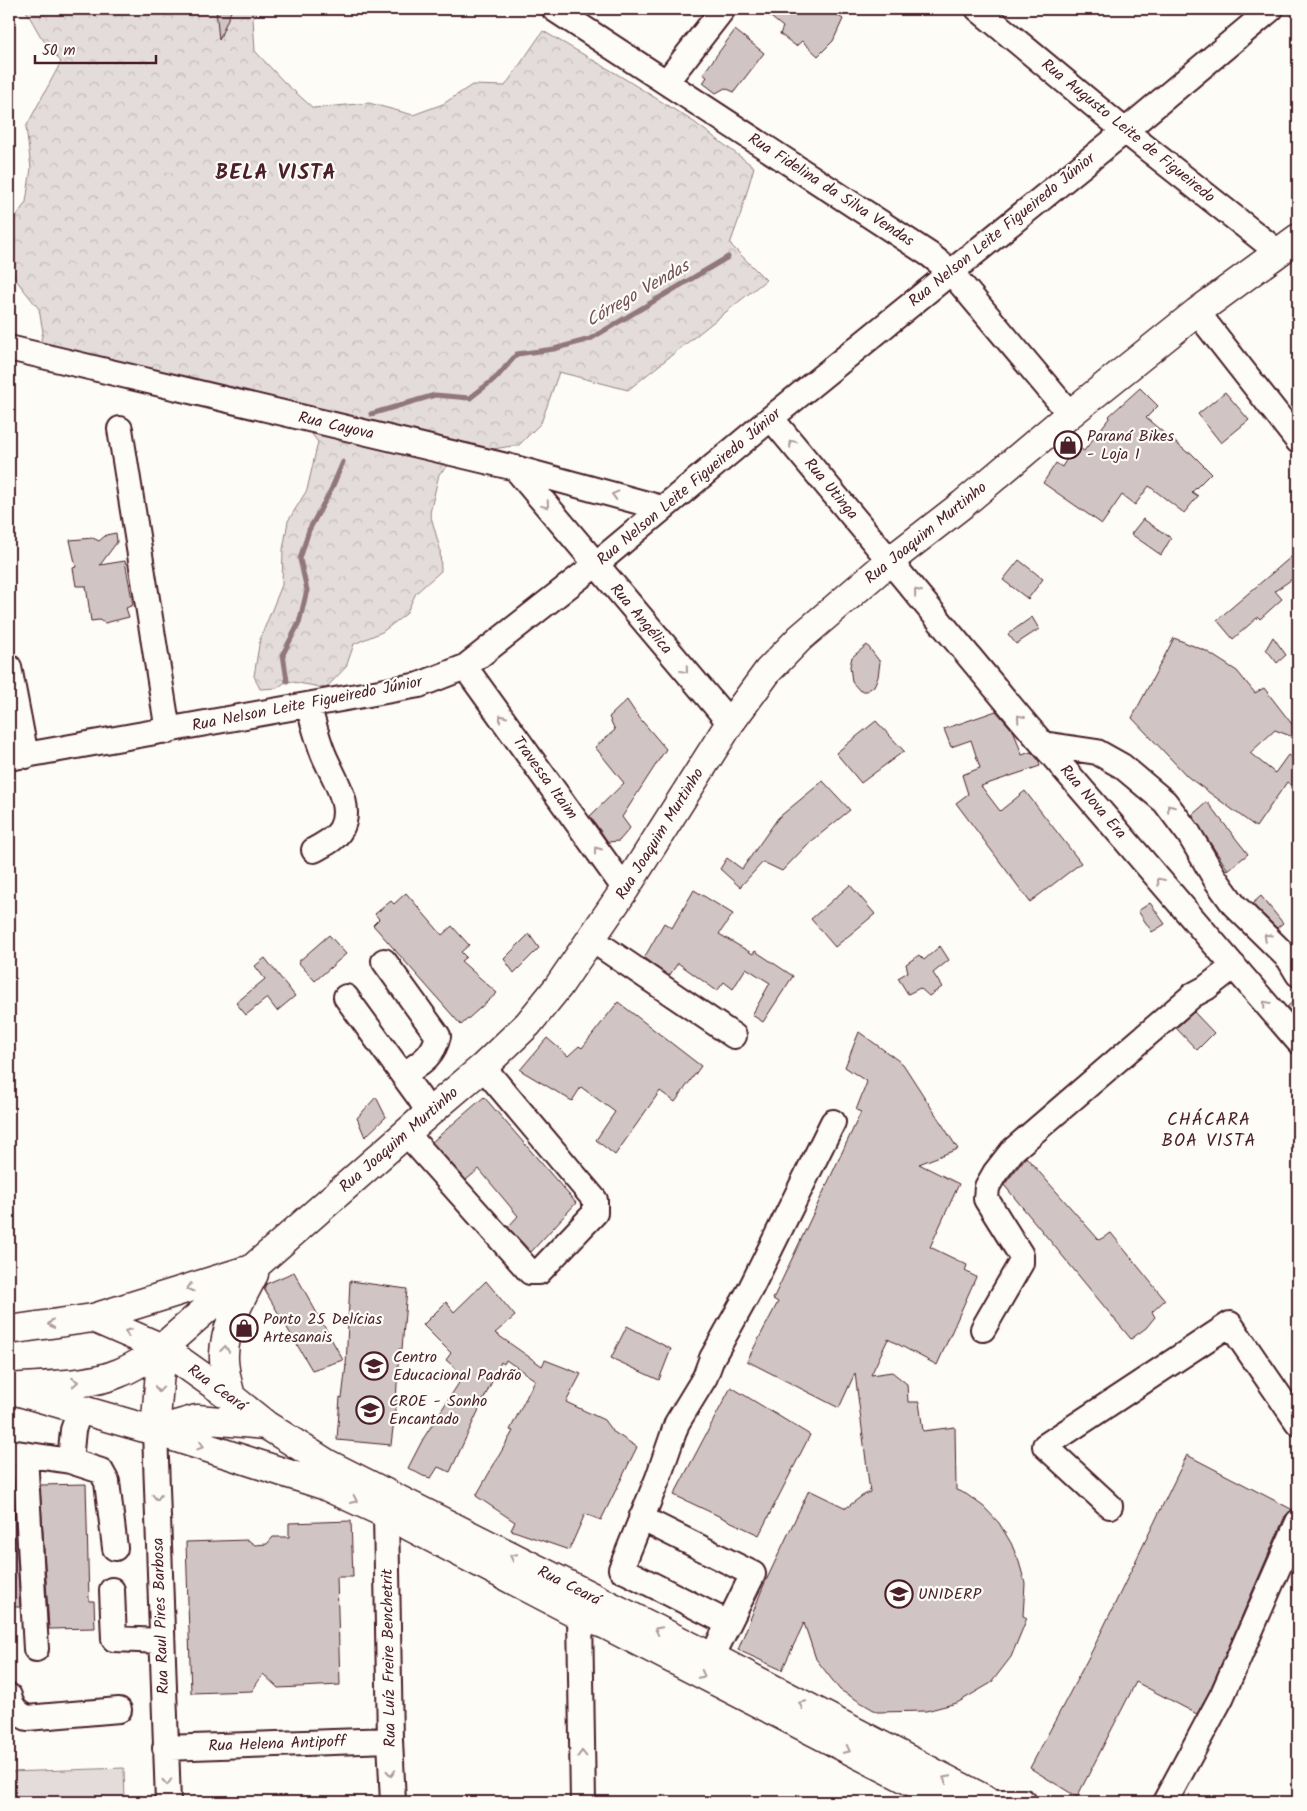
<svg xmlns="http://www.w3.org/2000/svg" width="1307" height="1811" font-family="Kalam,sans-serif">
  <defs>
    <pattern id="forest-crowns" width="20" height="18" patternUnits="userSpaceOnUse" patternTransform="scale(1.25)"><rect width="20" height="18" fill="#e3dcda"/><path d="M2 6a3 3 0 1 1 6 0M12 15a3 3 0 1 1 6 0" fill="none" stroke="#c4bcbb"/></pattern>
  </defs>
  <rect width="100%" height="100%" fill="#fdfcf7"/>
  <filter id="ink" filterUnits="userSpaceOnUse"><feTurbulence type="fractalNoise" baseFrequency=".02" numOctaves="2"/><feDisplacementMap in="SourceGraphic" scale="10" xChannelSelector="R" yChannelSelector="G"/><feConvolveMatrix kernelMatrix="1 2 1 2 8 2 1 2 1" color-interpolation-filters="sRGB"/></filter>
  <g filter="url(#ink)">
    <path fill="#e3dcda" stroke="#967e82" d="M124 1768 125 1802H9V1772Z"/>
    <path fill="url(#forest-crowns)" stroke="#967e82" d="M25 9H201L205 13 212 9H258L253 18 255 51 284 82 313 108 369 103 413 115 443 104 472 85 505 86 543 31 617 74 694 122 754 167 740 216 730 244 766 280 628 390 559 372 541 423 519 445 461 454 439 474 430 513 440 549 441 571 416 593 406 614 382 632 354 644 346 667 326 688 287 681 277 688 260 689 254 676 260 639 282 585 283 550 288 521 307 490 318 442 311 433 35 364 43 332 39 309 16 280 9 260V227L26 202 31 168 26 127 61 62 41 37Z"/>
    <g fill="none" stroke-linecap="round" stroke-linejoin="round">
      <path stroke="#91777b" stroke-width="5" d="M371 414 435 395 470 398 497 377 517 354 554 349 590 339 728 257
        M287 681 283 654 299 623 307 590 300 559 309 530 331 490 343 462"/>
    </g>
    <path fill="#d0c5c4" stroke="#4a1f2b" d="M216 9H232L219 40Z
      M761 9H828L843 19 833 41 818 56 802 41 796 46 780 34 783 27Z
      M735 30 764 53 734 92 725 88 716 93 703 83 707 77 703 74Z
      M1140 388 1158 406 1146 418 1188 453 1190 452 1211 473 1192 492 1198 496 1184 513 1149 486 1135 505 1122 495 1102 524 1043 483 1056 463 1062 467 1075 445 1084 451 1110 417 1109 416Z
      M1225 392 1249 420 1221 443 1198 414Z
      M1143 519 1171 538 1161 555 1131 534Z
      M116 533 117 542 100 565 125 561 133 605 126 608 129 617 105 623 99 620 91 621 86 586H76L73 568 76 567 70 540 93 538 99 541 106 535Z
      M1298 551V575L1275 591 1282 599 1260 619 1258 617 1233 639 1217 620Z
      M1019 560 1043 579 1028 599 1003 580Z
      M1032 617 1039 629 1016 644 1008 634Z
      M1273 637 1286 655 1277 663 1266 649Z
      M1174 638 1206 651 1237 671 1255 693 1264 688 1298 732V739L1275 730 1250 753 1275 773 1288 755 1298 762V790L1287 782 1256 827 1188 777 1132 718Z
      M867 645 880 662 878 677 874 686 867 691H860L852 682 850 666 852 657Z
      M627 700 637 715 666 749 622 817 630 828 619 841 608 842 590 816 624 783 595 747 615 730 609 717Z
      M996 711 1014 732 1022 755 1031 752 1038 759 1040 766 981 786 1000 811 1025 791 1081 863 1030 902 956 803 968 794 962 775 980 768 971 740 951 747 944 729Z
      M876 721 904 751 861 783 836 753Z
      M823 781 850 810 807 845 782 871 763 862 740 887 720 869 727 858 742 869 778 818Z
      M1207 802 1248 854 1228 870 1192 815Z
      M850 885 875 914 835 947 811 919Z
      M694 890 733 914 719 934 753 954 755 951 793 976 763 1022 752 1015 770 983 746 968 733 989 724 982 717 991 678 963 669 976 644 958 664 923 672 928Z
      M406 893 442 935 452 926 469 945 461 952 466 957 461 961 497 993 461 1025 373 925 379 919 375 914 391 901 394 904Z
      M1261 896 1283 923 1277 928 1252 904Z
      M1150 903 1165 924 1152 932 1138 911Z
      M529 934 539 948 514 973 504 959Z
      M329 935 346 954 315 981 298 962Z
      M940 946 949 960 933 973 942 987 929 996 920 988 908 994 898 978 908 972 906 964 919 955 924 960Z
      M265 958 295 996 277 1011 267 998 246 1015 236 1003 265 979 255 966Z
      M1298 997V1020L1287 1007Z
      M618 1002 701 1066 675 1102 660 1091 615 1155 596 1140 615 1112 581 1087 572 1101 520 1070 547 1038 568 1056 579 1046 582 1048Z
      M1194 1012 1214 1033 1197 1050 1176 1028Z
      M859 1032 903 1064 958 1149 919 1164 959 1184 930 1247 967 1265 965 1271 976 1277 937 1365 888 1339 871 1375 892 1372 907 1384 908 1402H919L923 1431 955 1427 956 1490 966 1494 984 1507 999 1523 1011 1543 1019 1562 1025 1583 1023 1616 1027 1618 1011 1657 991 1683 957 1703 926 1711 877 1712 840 1690 816 1659 804 1623 782 1670 738 1650 763 1587 809 1490 846 1508 862 1496 870 1492 855 1373 839 1408 747 1361 778 1302 773 1299 861 1112 856 1110 867 1082 845 1067Z
      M376 1097 386 1117 365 1137 357 1118Z
      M484 1097 576 1203 531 1252 508 1227 518 1216 479 1169 466 1180 432 1142Z
      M1026 1157 1099 1240 1111 1233 1165 1300 1152 1312 1155 1317 1146 1328 1131 1339 1004 1185Z
      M294 1272 343 1360 312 1370 264 1289 266 1284Z
      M350 1281 407 1289 402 1349H399L396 1402 391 1445 337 1440 340 1397 342 1398 346 1365V1366Z
      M486 1281 515 1316 495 1333 542 1366 545 1360 581 1374 566 1402 604 1420 612 1431 637 1447 601 1520 585 1514 569 1550 511 1530 515 1522 476 1496 513 1431 510 1430 535 1380 506 1360 504 1364 501 1362 450 1472 438 1467 431 1478 423 1476 408 1468 423 1439 464 1375 446 1360 451 1353 423 1325 446 1302 454 1312Z
      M627 1326 671 1349 659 1380 611 1358Z
      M731 1387 810 1435 759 1535 674 1495Z
      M1187 1455 1293 1510 1285 1516 1210 1690 1197 1714 1136 1682 1077 1797 1030 1768 1092 1651Z
      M86 1484 89 1601H94L95 1628 49 1629 40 1485Z
      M9 1486H13L20 1607H9Z
      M351 1521 353 1577H337L340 1685 278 1688 263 1674 252 1691 191 1693 186 1542 248 1540 255 1545 267 1544 273 1537H289V1523Z"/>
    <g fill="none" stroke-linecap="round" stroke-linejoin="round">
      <g stroke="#4a1f2b" stroke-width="28">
        <path id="minor" d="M554 9 930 255 950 271 1070 414
          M978 9 1125 131 1278 252
          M667 81 723 9
          M1197 312 1298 441
          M9 348 515 468 662 508
          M771 418 1022 720 1298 1041
          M120 429 168 731
          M515 468 730 723
          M9 667 26 756
          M465 667 625 889
          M308 705C313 721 317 738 323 753 332 776 354 805 341 829 335 840 324 844 314 850
          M1043 744 1097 752 1122 766 1165 802 1189 834 1216 880 1234 905 1289 959 1298 974
          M9 758 419 685 465 667 595 565 771 418 1125 131 1271 9
          M591 939 734 1036
          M384 961 438 1036C433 1057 420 1063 403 1075
          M346 997 419 1097 429 1113
          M406 1133 530 1272H539L595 1213V1200L483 1067
          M983 1329 1021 1263V1255L986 1199 987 1187 995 1173 1013 1150 1193 995 1206 988 1234 966
          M80 1410 73 1430 70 1461 101 1471 107 1482 115 1548
          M155 1431 168 1802
          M10 1452 70 1461
          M25 1455 36 1649
          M1110 1506 1045 1446 1230 1324 1298 1423
          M386 1514 390 1740 393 1802
          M641 1518 753 1574 712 1657
          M112 1590 114 1639 162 1641
          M728 1623 621 1569 658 1478 677 1423 705 1377 712 1358 751 1288 833 1122
          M9 1696C12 1708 16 1712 27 1718L119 1710
          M165 1748 390 1740
          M583 1802 580 1615 586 1600
          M989 1802H1024
          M1165 1802 1222 1696 1298 1522"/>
      </g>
      <g stroke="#4a1f2b" stroke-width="31">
        <path id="major" d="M93 1318 162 1348 231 1397 266 1425 328 1464 712 1657 990 1802
          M9 1330 93 1318 244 1271
          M9 1388C41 1385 90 1386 119 1373 135 1367 148 1358 162 1348L429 1113 483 1067 528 1024 558 987 625 889 730 723 768 671 800 638 891 560 963 504 1070 414 1197 312 1298 238
          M20 1392 155 1431 323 1485 386 1514 580 1615 606 1625 951 1802
          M231 1397C228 1384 223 1368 224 1354 225 1326 241 1299 254 1274
          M155 1431 197 1419 266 1425
          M155 1431 162 1348"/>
      </g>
      <use href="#minor" stroke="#fdfcf7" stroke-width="24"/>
      <use href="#major" stroke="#fdfcf7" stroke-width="28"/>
    </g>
    <defs><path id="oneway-chevron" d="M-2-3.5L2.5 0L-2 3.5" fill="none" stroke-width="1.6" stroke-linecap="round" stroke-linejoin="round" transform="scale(1.25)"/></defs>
    <g stroke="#ac999b">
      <use href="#oneway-chevron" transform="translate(792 443) rotate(-130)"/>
      <use href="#oneway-chevron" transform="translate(615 495) rotate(-165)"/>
      <use href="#oneway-chevron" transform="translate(546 505) rotate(50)"/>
      <use href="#oneway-chevron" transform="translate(917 592) rotate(-129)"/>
      <use href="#oneway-chevron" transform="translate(685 670) rotate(50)"/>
      <use href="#oneway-chevron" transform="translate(502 718) rotate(-126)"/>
      <use href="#oneway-chevron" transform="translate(1020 718) rotate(-130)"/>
      <use href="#oneway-chevron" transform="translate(1170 808) rotate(-129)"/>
      <use href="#oneway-chevron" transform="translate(597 850) rotate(-126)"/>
      <use href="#oneway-chevron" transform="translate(1160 881) rotate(-131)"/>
      <use href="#oneway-chevron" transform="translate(1267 937) rotate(-136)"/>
      <use href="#oneway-chevron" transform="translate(1266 1004) rotate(-131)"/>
      <use href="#oneway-chevron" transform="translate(190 1288) rotate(163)"/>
      <use href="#oneway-chevron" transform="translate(51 1324) rotate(172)"/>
      <use href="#oneway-chevron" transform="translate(128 1332) rotate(-157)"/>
      <use href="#oneway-chevron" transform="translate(225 1349) rotate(-83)"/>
      <use href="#oneway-chevron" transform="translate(75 1382) rotate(-4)"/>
      <use href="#oneway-chevron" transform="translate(159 1389) rotate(95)"/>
      <use href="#oneway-chevron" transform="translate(201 1446) rotate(18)"/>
      <use href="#oneway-chevron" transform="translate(157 1497) rotate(88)"/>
      <use href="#oneway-chevron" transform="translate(354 1500) rotate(25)"/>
      <use href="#oneway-chevron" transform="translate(513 1557) rotate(-153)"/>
      <use href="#oneway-chevron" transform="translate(658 1630) rotate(-153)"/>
      <use href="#oneway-chevron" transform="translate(702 1675) rotate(27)"/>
      <use href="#oneway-chevron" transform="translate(802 1704) rotate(-153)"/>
      <use href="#oneway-chevron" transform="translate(847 1750) rotate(27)"/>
      <use href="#oneway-chevron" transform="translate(582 1754) rotate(-91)"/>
      <use href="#oneway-chevron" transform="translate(391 1773) rotate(87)"/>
      <use href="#oneway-chevron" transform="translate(946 1779) rotate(-152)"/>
      <use href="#oneway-chevron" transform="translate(167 1782) rotate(87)"/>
    </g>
  </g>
  <defs>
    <g id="shop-ring" transform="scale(1.4375)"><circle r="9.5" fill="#fdfcf7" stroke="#4a1f2b" stroke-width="1.5"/><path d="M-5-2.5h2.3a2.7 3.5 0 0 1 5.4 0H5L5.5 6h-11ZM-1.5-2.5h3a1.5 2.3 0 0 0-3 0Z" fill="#4a1f2b"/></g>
    <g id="school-ring" transform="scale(1.4375)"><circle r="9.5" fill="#fdfcf7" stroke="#4a1f2b" stroke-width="1.5"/><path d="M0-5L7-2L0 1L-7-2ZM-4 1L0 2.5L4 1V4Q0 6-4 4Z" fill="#4a1f2b"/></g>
  </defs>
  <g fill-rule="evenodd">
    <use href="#shop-ring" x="1068" y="445"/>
    <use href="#shop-ring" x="244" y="1328"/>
    <use href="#school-ring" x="374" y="1366"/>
    <use href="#school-ring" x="370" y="1410"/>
    <use href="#school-ring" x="899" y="1594"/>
  </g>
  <g text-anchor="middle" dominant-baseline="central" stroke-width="4.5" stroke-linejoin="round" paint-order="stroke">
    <g font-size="16" fill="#4a1f2b" stroke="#fdfcf7">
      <text transform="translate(1128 131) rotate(39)">Rua Augusto Leite de Figueiredo</text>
      <text transform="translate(831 190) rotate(33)">Rua Fidelina da Silva Vendas</text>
      <text transform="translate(1002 230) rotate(-39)">Rua Nelson Leite Figueiredo Júnior</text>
      <text transform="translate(336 426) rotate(13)">Rua Cayova</text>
      <text transform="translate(689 487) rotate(-40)">Rua Nelson Leite Figueiredo Júnior</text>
      <text transform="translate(831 489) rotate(50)">Rua Utinga</text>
      <text transform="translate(926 533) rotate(-39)">Rua Joaquim Murtinho</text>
      <text transform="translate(641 619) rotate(50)">Rua Angélica</text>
      <text transform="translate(307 704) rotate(-11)">Rua Nelson Leite Figueiredo Júnior</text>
      <text transform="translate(545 778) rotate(54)">Travessa Itaim</text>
      <text transform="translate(1093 802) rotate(49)">Rua Nova Era</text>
      <text transform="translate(660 834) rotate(-58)">Rua Joaquim Murtinho</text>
      <text transform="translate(399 1140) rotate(-41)">Rua Joaquim Murtinho</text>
      <text transform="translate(217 1388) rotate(36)">Rua Ceará</text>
      <text transform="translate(569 1586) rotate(27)">Rua Ceará</text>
      <text transform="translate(161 1616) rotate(-92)">Rua Raul Pires Barbosa</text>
      <text transform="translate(389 1658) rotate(-91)">Rua Luíz Freire Benchetrit</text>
      <text transform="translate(277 1744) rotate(-2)">Rua Helena Antipoff</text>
    </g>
    <g font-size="16" fill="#4a1f2b" stroke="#fdfcf7" text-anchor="start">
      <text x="1087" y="436">Paraná Bikes<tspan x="1087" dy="18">- Loja 1</tspan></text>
      <text x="263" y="1319">Ponto 25 Delícias<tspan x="263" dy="18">Artesanais</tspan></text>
      <text x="393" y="1357">Centro<tspan x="393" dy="18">Educacional Padrão</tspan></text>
      <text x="389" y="1401">CROE - Sonho<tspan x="389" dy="18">Encantado</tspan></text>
      <text x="918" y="1594">UNIDERP</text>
    </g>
    <g font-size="18" font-style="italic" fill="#73525a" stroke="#fdfcf7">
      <text transform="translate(638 294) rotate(-30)">Córrego Vendas</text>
    </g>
    <g font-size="18" letter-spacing="1" fill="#4a1f2b" stroke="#fdfcf7">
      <text x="1209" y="1120">CHÁCARA<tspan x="1209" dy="21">BOA VISTA</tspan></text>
    </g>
    <g font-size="21" font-weight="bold" letter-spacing="1" fill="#4a1f2b" stroke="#fdfcf7">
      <text x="276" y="173">BELA VISTA</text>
    </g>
  </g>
  <rect width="1307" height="1811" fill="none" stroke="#fdfcf7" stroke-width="30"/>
  <rect x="15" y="15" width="1277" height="1781" fill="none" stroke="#4a1f2b" stroke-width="2" filter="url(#ink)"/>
  <path d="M35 55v8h121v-8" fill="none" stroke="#4a1f2b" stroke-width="2.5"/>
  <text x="42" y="55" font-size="15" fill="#4a1f2b" stroke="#fdfcf7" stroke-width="4" paint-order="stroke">50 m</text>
</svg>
